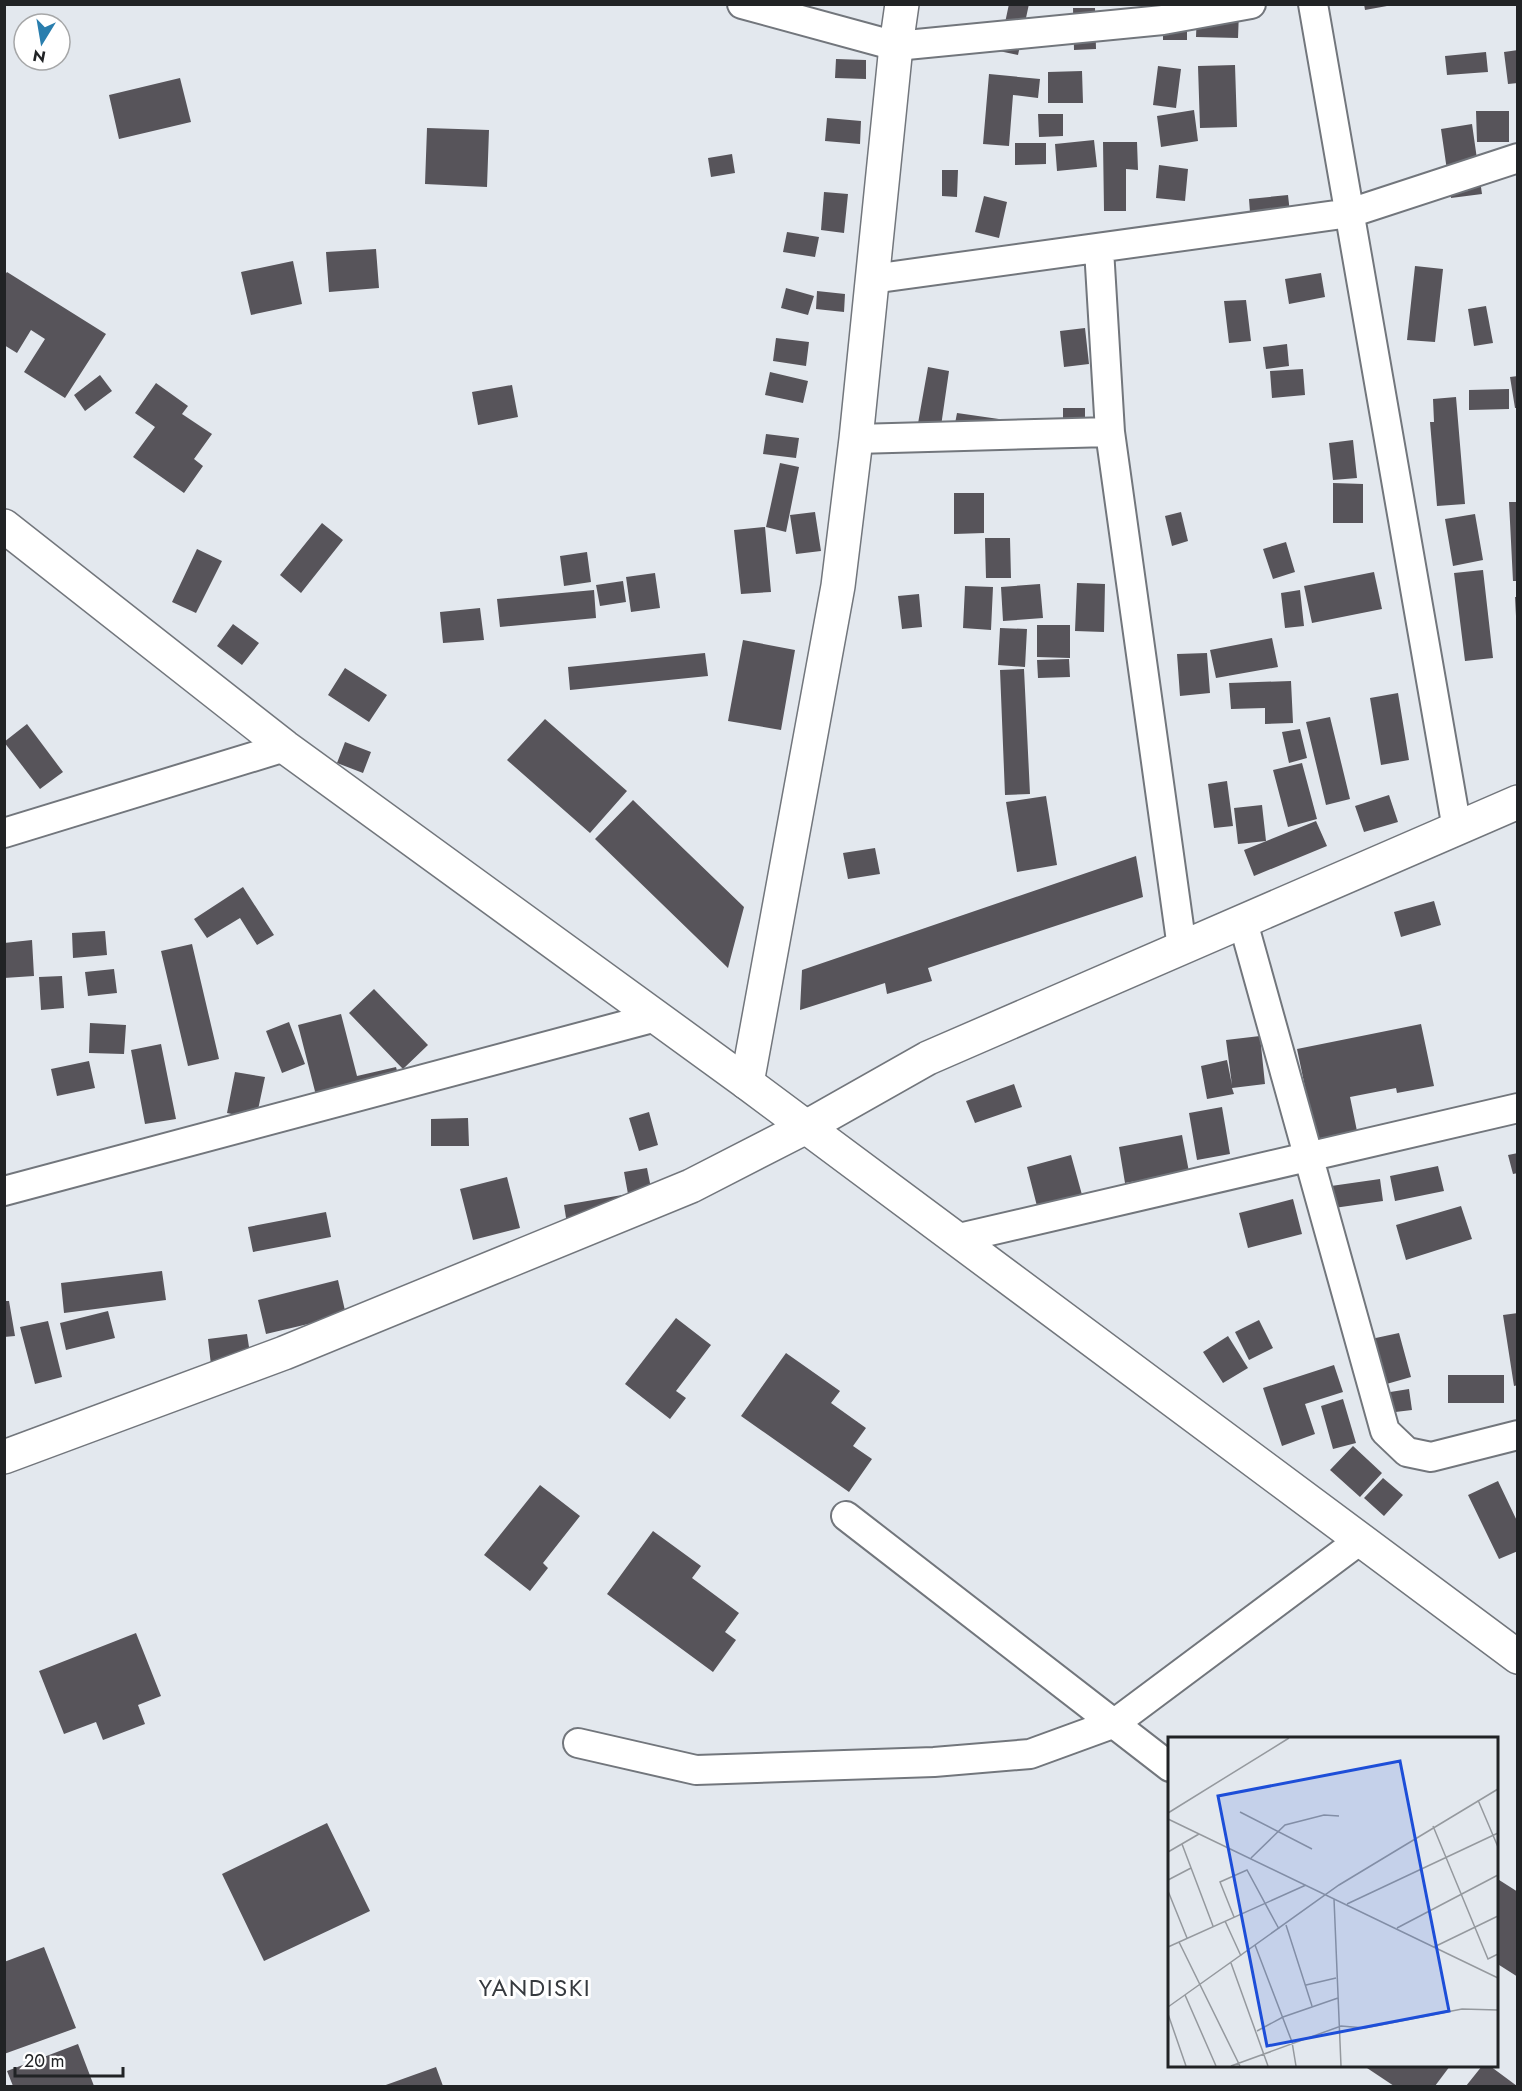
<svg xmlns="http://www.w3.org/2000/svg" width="1522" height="2091" font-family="Jost,sans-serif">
  <rect width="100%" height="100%" fill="#e3e8ee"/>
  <path fill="#57545a" d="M1009 4H1029L1018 55 999 51Z
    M1364 4H1387V6L1365 10Z
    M1163 5H1187V40H1163Z
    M1073 8H1095L1096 49 1074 50Z
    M1197 10 1239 12 1238 38 1196 37Z
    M1518 50V83L1508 84 1504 52Z
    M1486 52 1488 72 1447 75 1445 56Z
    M836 59 866 60V79L835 78Z
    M1235 65 1237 127 1200 128 1198 66Z
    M1158 66 1181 69 1176 108 1153 105Z
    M1082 71 1083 103H1048V72Z
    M989 74 1040 79 1038 98 1013 95 1009 146 983 144Z
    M180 78 191 122 119 139 109 95Z
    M1194 110 1198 141 1161 147 1157 116Z
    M1476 111H1509V142H1477Z
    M1038 114H1063V136L1039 137Z
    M827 118 861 121 860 144 825 141Z
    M1472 124 1482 194 1451 198 1441 129Z
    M427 128 489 130 487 187 425 184Z
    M1094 140 1097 167 1057 171 1055 144Z
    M1103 142H1137L1138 170 1126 169V211H1104Z
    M1015 143H1046V164L1015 165Z
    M732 154 735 173 711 177 708 158Z
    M1159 165 1188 169 1185 201 1156 198Z
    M942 170H958L957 197 942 196Z
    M824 192 848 194 844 233 821 230Z
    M1288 195 1291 222 1251 226 1249 199Z
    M984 196 1007 202 999 238 975 232Z
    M787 232 819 237 815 257 783 252Z
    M376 249 379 288 329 292 326 252Z
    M293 261 302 304 251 315 241 272Z
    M1415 266 1443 269 1435 342 1407 340Z
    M7 272 106 334 65 398 24 372 45 339 31 330 17 353 4 345V276Z
    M1321 273 1325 297 1289 304 1285 279Z
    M786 288 814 296 808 315 781 308Z
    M817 291 845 294 844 312 816 309Z
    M1246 300 1251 341 1229 343 1224 301Z
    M1486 306 1493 343 1474 346 1468 309Z
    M1085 328 1089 364 1064 367 1060 331Z
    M776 338 809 342 806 366 773 361Z
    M1287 344 1289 366 1266 369 1263 347Z
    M928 367 949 371 940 433 917 429Z
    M1303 369 1305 395 1272 398 1270 371Z
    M770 372 808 381 803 403 765 395Z
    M100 375 112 391 85 411 74 395Z
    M1518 376V408H1515L1510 377Z
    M156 383 188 406 182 414 212 434 194 459 203 466 184 493 133 457 155 427 135 413Z
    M512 385 518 417 478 425 472 392Z
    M1509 389V409L1469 410V390Z
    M1456 397 1465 504 1437 506 1430 422H1434L1433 399Z
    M1063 408H1085V431H1063Z
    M957 413 1019 422 953 434Z
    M766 434 799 438 796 458 763 454Z
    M1353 440 1357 478 1333 480 1329 443Z
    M780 463 799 467 786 532 766 527Z
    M1333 483 1363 484V523H1333Z
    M954 493H984V533L954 534Z
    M1509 502H1518V581H1513Z
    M815 512 821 551 796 554 790 515Z
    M1181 512 1188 541 1172 546 1165 516Z
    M1475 514 1483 560 1453 566 1445 519Z
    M322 523 343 540 301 593 280 575Z
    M765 527 771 592 741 594 734 530Z
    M985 538H1010L1011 578H986Z
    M1286 542 1295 572 1273 579 1263 549Z
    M197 549 222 561 196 613 172 602Z
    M587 552 591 582 564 586 560 556Z
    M1483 570 1493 658 1465 661 1454 573Z
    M1374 572 1382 609 1312 623 1304 586Z
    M655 573 660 608 631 612 626 577Z
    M623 581 626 602 600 606 596 585Z
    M1077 583 1105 584 1104 632 1075 631Z
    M1040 584 1043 618 1003 621 1001 587Z
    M965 586 993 587 991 630 963 628Z
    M594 590 596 618 500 627 497 599Z
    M1300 590 1304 626 1285 628 1281 593Z
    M919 594 922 627 902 629 898 596Z
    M1515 597H1518V616H1516Z
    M480 608 484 640 443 643 440 612Z
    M233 624 259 643 242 665 217 646Z
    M1037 625H1070V658L1037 657Z
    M1000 628 1027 629 1025 667 998 665Z
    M1272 638 1278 667 1216 678 1210 650Z
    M743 640 795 650 781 730 728 721Z
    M705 653 708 676 570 690 568 667Z
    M1207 653 1210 693 1180 696 1177 654Z
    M1069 659 1070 677 1038 678 1037 660Z
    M345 668 387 695 369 722 328 695Z
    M1024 669 1030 794 1005 795 1000 670Z
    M1291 681 1293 723 1265 724V708L1231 709 1229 683Z
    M1398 693 1409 760 1381 765 1370 698Z
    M1330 717 1350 799 1326 805 1306 722Z
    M545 719 627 791 590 833 507 760Z
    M27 724 63 772 40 789 4 742Z
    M1300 729 1307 758 1289 763 1282 732Z
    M345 742 371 752 363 773 337 763Z
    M1302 763 1317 819 1288 827 1273 770Z
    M1227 781 1233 826 1214 828 1208 784Z
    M1389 795 1398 822 1364 832 1355 806Z
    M1046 796 1057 865 1017 872 1006 802Z
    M633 800 744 907 728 968 595 839Z
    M1262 805 1266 841 1238 844 1234 808Z
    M1316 821 1327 846 1254 876 1244 850Z
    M875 848 880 874 848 879 843 853Z
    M1136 856 1143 897 928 968 932 981 887 994 885 983 800 1010 802 970Z
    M243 887 274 935 257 945 240 918 207 938 194 919Z
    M1434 901 1441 925 1401 937 1394 912Z
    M105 931 107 955 73 958 72 933Z
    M32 940 34 976 4 978V943Z
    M192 944 219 1059 188 1066 161 951Z
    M114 969 117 993 88 996 85 972Z
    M62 976 64 1008 41 1010 39 977Z
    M374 989 428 1045 403 1069 349 1013Z
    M341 1014 357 1076 396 1067 401 1086 319 1107 298 1025Z
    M289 1022 305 1064 282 1073 266 1031Z
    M90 1023 126 1025 124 1054 89 1053Z
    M1421 1024 1434 1086 1397 1093 1396 1088 1350 1097 1357 1131 1316 1139 1297 1049Z
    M1260 1036 1265 1084 1232 1088 1234 1094 1207 1099 1201 1066 1227 1060 1232 1085 1226 1040Z
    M161 1044 176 1119 145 1124 131 1050Z
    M89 1061 95 1088 57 1096 51 1069Z
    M235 1072 265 1077 256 1119 227 1113Z
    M1014 1084 1022 1107 975 1123 966 1101Z
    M1222 1107 1230 1154 1197 1160 1189 1113Z
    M649 1112 658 1145 639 1151 629 1118Z
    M468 1118 469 1146H431V1119Z
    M1182 1135 1189 1172 1125 1183 1119 1147Z
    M1518 1153V1173L1513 1174 1508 1155Z
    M1071 1155 1084 1202 1039 1214 1027 1167Z
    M1438 1166 1444 1191 1395 1201 1390 1176Z
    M647 1168 655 1208 567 1224 564 1205 628 1194 624 1172Z
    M507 1177 520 1228 473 1240 460 1189Z
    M1380 1179 1383 1201 1334 1208 1331 1186Z
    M1293 1199 1302 1234 1248 1248 1239 1213Z
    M1461 1206 1472 1239 1406 1260 1396 1225Z
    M326 1212 331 1237 253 1252 248 1227Z
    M162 1271 166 1300 64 1313 61 1283Z
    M338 1280 346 1315 266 1334 258 1300Z
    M4 1301H9L15 1336 4 1337Z
    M108 1311 115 1338 66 1350 60 1323Z
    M1518 1313V1385L1514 1386 1503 1315Z
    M676 1318 711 1345 676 1391 686 1398 670 1419 625 1384Z
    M1259 1320 1273 1348 1249 1360 1235 1332Z
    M48 1321 62 1377 35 1384 20 1327Z
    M1399 1333 1411 1377 1383 1385 1371 1339Z
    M247 1334 251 1360 211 1365 208 1339Z
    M1228 1336 1248 1368 1223 1383 1203 1352Z
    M786 1353 840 1391 831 1403 866 1428 853 1446 872 1459 849 1492 741 1416Z
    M1334 1365 1343 1392 1305 1404 1315 1434 1282 1446 1263 1388Z
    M1448 1375H1504V1403H1448Z
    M1409 1389 1412 1410 1387 1413 1384 1393Z
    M1343 1399 1356 1443 1333 1449 1321 1406Z
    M1353 1446 1382 1473 1360 1497 1330 1470Z
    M1383 1478 1403 1495 1384 1516 1364 1498Z
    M1498 1481 1518 1523V1551L1499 1559 1468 1495Z
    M540 1485 580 1516 543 1563 548 1568 530 1591 484 1555Z
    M653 1531 701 1566 692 1578 739 1613 725 1632 736 1640 713 1672 607 1594Z
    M136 1633 161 1696 138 1705 145 1724 103 1740 96 1722 64 1734 39 1671Z
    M327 1823 370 1911 264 1961 222 1874Z
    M1496 1878 1518 1892V1977L1496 1963Z
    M44 1947 76 2028 4 2054V1962Z
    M78 2044 94 2086H13L7 2071Z
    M1364 2066H1450L1435 2086H1394Z
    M1482 2066H1490L1517 2086H1466Z
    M436 2067 443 2086H383Z"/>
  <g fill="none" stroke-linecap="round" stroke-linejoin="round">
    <g stroke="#72767c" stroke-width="32">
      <path id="street" d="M742 4 896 46 1163 20 1251 4
        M1313 4 1457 829
        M1099 249 1110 432 1182 948
        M872 279 1350 213 1518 158
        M856 439 1110 432
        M4 833 285 747
        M1243 922 1385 1431 1407 1452 1431 1457 1518 1435
        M4 1191 656 1017
        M955 1239 1518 1108
        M846 1516 1170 1767
        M578 1743 696 1770 934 1762 1030 1754 1115 1723 1360 1540"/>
    </g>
    <g stroke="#72767c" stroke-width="36">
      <path id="secondary" d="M747 1083 838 586 856 439 896 46 902 4
        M4 1457 284 1353 691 1186 806 1127 928 1058 1518 802"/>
    </g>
    <g stroke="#72767c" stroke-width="36">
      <path id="primary" d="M4 526 285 747 747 1083 1518 1657"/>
    </g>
    <use href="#street" stroke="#fff" stroke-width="28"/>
    <use href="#secondary" stroke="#fff" stroke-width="33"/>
    <use href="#primary" stroke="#fff" stroke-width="33"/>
  </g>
  <g text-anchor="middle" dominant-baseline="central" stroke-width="6" stroke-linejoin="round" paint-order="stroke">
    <g font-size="24" letter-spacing="1.5" fill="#35393e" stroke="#fff">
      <text x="535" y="1987">YANDISKI</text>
    </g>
  </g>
  <g transform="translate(1168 1737)">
    <rect width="330" height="330" fill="#e3e8ee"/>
    <path fill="none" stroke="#95999e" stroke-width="1.5" d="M310 63 330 110M72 75 144 112M0 76 121 1M0 82 330 241M265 89 320 222 330 217M14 107 45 189M0 115 31 97M83 121 117 88 156 78 171 79M0 143 23 131M0 154 19 201M166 162 173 329M179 167 330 96M66 180 52 145 79 133 111 192M57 184 73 219M118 188 144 269M229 191 330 138M11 205 72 329M87 208 124 305 128 329M0 210 138 148M266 210 330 179M63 226 100 329M138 248 168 241M17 258 48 329M0 270 171 148 330 52M0 277 18 329M89 294 115 280 170 261M63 329 173 289 197 291 294 272 330 273"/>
    <path fill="#1d4ed8" fill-opacity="0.15" stroke="#1d4ed8" stroke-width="3" d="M232 24 281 274 99 309 50 59Z"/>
    <rect width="330" height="330" fill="none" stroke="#212325" stroke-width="3"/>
  </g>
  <rect width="1522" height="2091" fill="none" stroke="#212325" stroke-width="12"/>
  <g transform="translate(42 42) rotate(191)"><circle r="28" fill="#ffffff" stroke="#a6a7a8" stroke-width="1.5"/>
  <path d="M0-4.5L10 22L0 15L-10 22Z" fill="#297eae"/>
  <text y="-9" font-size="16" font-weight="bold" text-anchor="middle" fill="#212325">N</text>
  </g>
  <path d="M15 2067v9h108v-9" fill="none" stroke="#212325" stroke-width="3"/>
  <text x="24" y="2067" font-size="18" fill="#212325" stroke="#ffffff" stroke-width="4.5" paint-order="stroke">20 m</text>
</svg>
